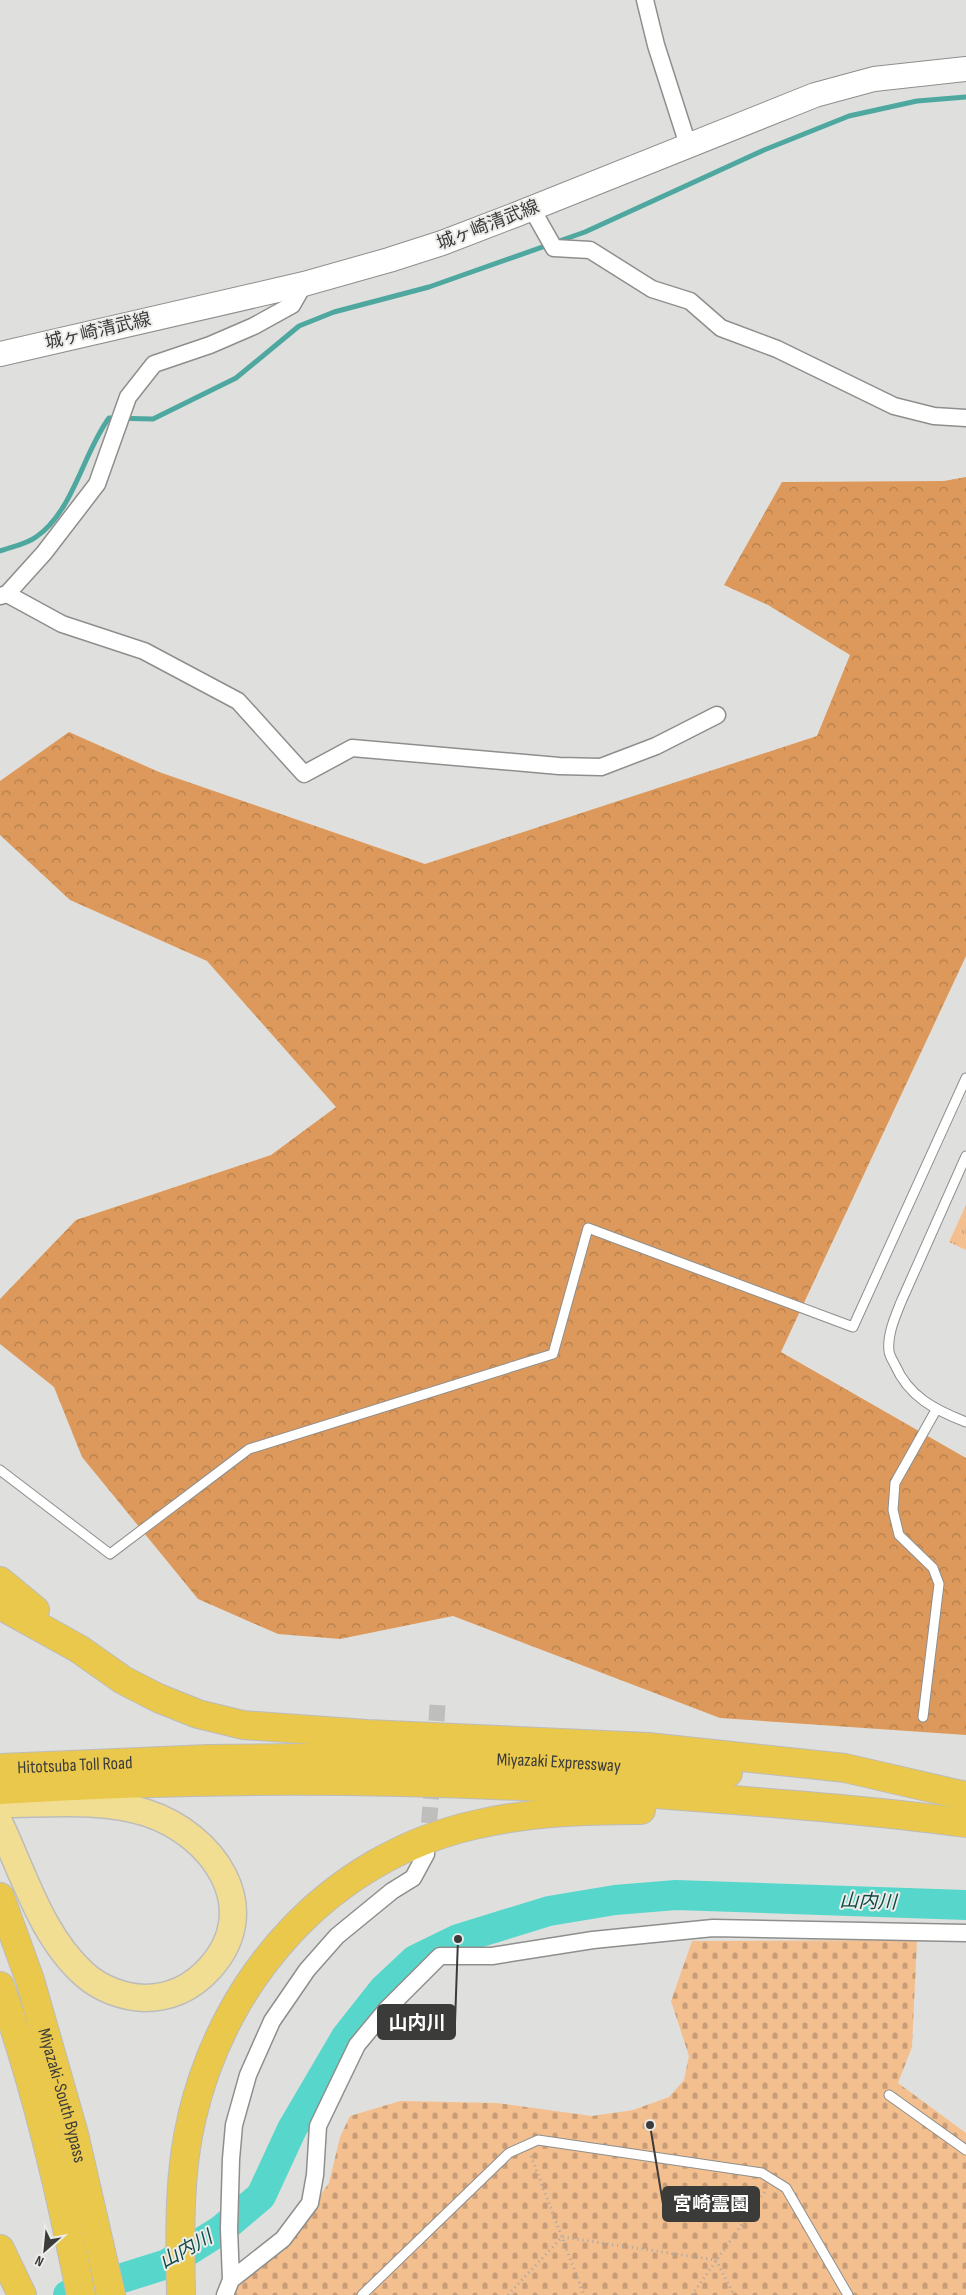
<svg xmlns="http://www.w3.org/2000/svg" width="966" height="2295" font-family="'Sofia Sans Condensed','Noto Sans JP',sans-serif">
  <defs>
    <pattern id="grass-tufts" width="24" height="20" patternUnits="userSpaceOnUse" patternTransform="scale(1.25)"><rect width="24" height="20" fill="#f4bf8f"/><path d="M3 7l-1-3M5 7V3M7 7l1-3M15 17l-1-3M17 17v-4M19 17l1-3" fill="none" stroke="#c79c76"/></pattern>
    <pattern id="forest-crowns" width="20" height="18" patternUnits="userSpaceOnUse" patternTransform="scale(1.25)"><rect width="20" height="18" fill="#dd995b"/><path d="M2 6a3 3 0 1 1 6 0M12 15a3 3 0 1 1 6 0" fill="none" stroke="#b47e4c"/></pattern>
    <pattern id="cemetery-stones" width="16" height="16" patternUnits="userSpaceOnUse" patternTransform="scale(1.25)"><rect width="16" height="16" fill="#f4bf8f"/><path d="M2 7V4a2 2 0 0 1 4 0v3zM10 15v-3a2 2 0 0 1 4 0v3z" fill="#c79c76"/></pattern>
  </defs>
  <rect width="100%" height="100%" fill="#dfe0dd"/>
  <path fill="url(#grass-tufts)" d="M966 1205V1250L949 1242Z"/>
  <path fill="url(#forest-crowns)" d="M966 477V956L781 1352 966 1458V1735L720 1718 453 1616 340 1639 278 1634 198 1599 82 1457 54 1387 0 1344V1299L76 1220 271 1155 336 1107 207 961 70 900 0 835V781L69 732 159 772 425 864 817 736 850 655 768 605 724 585 782 482 944 481Z"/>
  <path fill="url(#cemetery-stones)" d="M917 1940 912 2047 898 2083 966 2133V2295H232L234 2290 293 2235 329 2183 340 2137 350 2116 400 2101 497 2103 592 2116 633 2110 669 2097 684 2080 689 2056 671 2001 692 1941Z"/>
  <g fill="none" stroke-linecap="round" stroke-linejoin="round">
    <path stroke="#4fa8a0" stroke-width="5" d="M0 551C11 547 27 544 36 537 73 512 83 453 109 418L153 419 236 378 299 326 334 312 429 287 585 232 764 150 849 116 917 101 966 97"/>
    <path stroke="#57d7cb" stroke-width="30" d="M68 2295 167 2264 221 2230 261 2196 292 2129 346 2037 383 1990 415 1960 458 1939 549 1911 615 1900 676 1895 966 1905"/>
    <path stroke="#bebfbc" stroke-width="16" stroke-dasharray="16 8" stroke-linecap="butt" d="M435 1745 438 1697
      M427 1847 433 1774"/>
    <g stroke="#8e8f8c" stroke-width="11">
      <path id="lane" d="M966 1156 901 1302C895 1317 887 1335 889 1351 889 1355 893 1361 895 1365 909 1397 935 1410 966 1422
        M0 1470 110 1554 249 1449 553 1354 588 1228 853 1327 966 1078
        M923 1717 939 1584 933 1568 899 1535 893 1510 895 1483 936 1410
        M889 2095 966 2150
        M362 2295 509 2153 538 2140 762 2173 786 2188 848 2295"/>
    </g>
    <g stroke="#8e8f8c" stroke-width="19">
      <path id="street" d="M645 0 656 45 688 145
        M532 209 554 248 590 250 652 289 690 301 721 328 777 349 894 406 934 416 966 418
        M7 594 62 624 144 651 238 701 304 774 352 748 559 766 601 767 656 746 717 715
        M0 596 7 594 44 553 97 484 128 397 154 364 210 345 254 326 292 305 304 284
        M231 2280 283 2239 310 2203 315 2175 318 2126 357 2045 386 2010 440 1956H492L593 1940 713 1928 966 1933
        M225 2295 231 2280 229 2229 231 2159 234 2125 248 2075 272 2021 307 1970 337 1936 392 1891 413 1878 426 1854"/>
    </g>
    <g stroke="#8e8f8c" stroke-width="26">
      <path id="secondary" d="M0 354 304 284 389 260 442 243 515 215 815 95 874 79 966 69"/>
    </g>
    <g stroke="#bcbcbc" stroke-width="29">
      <path id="primary" d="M0 1804C48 1804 101 1798 147 1813 212 1834 265 1907 210 1968 192 1988 171 1998 144 1998 123 1997 101 1989 85 1975 42 1937 24 1875 0 1824"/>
    </g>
    <g stroke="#bcbcbc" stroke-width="30">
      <g id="highway">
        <path d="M0 1581 35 1610"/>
        <path d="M0 1605 79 1649 123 1680 158 1698 198 1714 243 1725 367 1734 648 1747 845 1768 966 1796"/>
        <path id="s1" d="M0 1768 208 1759 396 1757 535 1760 728 1773"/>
        <path d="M0 1790C231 1775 464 1779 695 1797 785 1804 876 1811 966 1823"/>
        <path id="s2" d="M0 1897 30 1980 74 2134 111 2295"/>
        <path d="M0 1986C36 2086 60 2191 81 2295"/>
        <path d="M0 2249 22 2295"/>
        <path d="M181 2295C180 2236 178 2175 192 2117 225 1975 331 1858 474 1825 529 1812 585 1810 641 1810"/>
      </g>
    </g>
    <path stroke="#a6a7a5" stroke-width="3" stroke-dasharray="1 4" stroke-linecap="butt" d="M531 2156 584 2295
      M508 2295 562 2237 716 2260 734 2295
      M692 2295 766 2190"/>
    <use href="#lane" stroke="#fff" stroke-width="9"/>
    <use href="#street" stroke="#fff" stroke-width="16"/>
    <use href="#secondary" stroke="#fff" stroke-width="24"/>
    <use href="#primary" stroke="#f2de93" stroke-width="26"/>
    <use href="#highway" stroke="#eac84b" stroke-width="28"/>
  </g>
  <g text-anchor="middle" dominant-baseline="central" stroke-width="4" stroke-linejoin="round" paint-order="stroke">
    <g font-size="18" fill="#3b3b3a" stroke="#ecedea">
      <text transform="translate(488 225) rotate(-21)">城ヶ崎清武線</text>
      <text transform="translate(98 331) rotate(-13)">城ヶ崎清武線</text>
      <text stroke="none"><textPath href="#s1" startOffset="559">Miyazaki Expressway</textPath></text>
      <text stroke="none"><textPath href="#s1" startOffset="75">Hitotsuba Toll Road</textPath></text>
      <text stroke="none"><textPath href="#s2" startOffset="208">Miyazaki-South Bypass</textPath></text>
    </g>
    <g font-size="19" font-style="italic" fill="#0f4944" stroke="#ecedea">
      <text transform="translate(868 1902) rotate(2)">山内川</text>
      <text transform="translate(186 2250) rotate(-29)">山内川</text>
    </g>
  </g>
  <path fill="none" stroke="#3b3b3a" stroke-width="2" d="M458 1939L455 2022M650 2125L663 2204"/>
  <g fill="#3b3b3a" stroke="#ecedea" stroke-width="2">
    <circle cx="458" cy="1939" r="5"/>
    <circle cx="650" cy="2125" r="5"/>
  </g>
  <g fill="#3b3b3a" stroke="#3b3b3a" stroke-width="2">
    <rect x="378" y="2005" width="77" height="34" rx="5"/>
    <rect x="663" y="2187" width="96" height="34" rx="5"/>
  </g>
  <g font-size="19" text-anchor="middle" font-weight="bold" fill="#fff">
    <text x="417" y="2029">山内川</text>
    <text x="711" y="2210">宮崎霊園</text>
  </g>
  <g transform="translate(45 2250) rotate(207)" stroke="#ecedea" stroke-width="4" paint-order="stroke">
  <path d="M0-4L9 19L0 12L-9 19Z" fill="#3b3b3a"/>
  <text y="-8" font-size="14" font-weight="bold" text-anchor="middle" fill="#3b3b3a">N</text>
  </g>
</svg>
